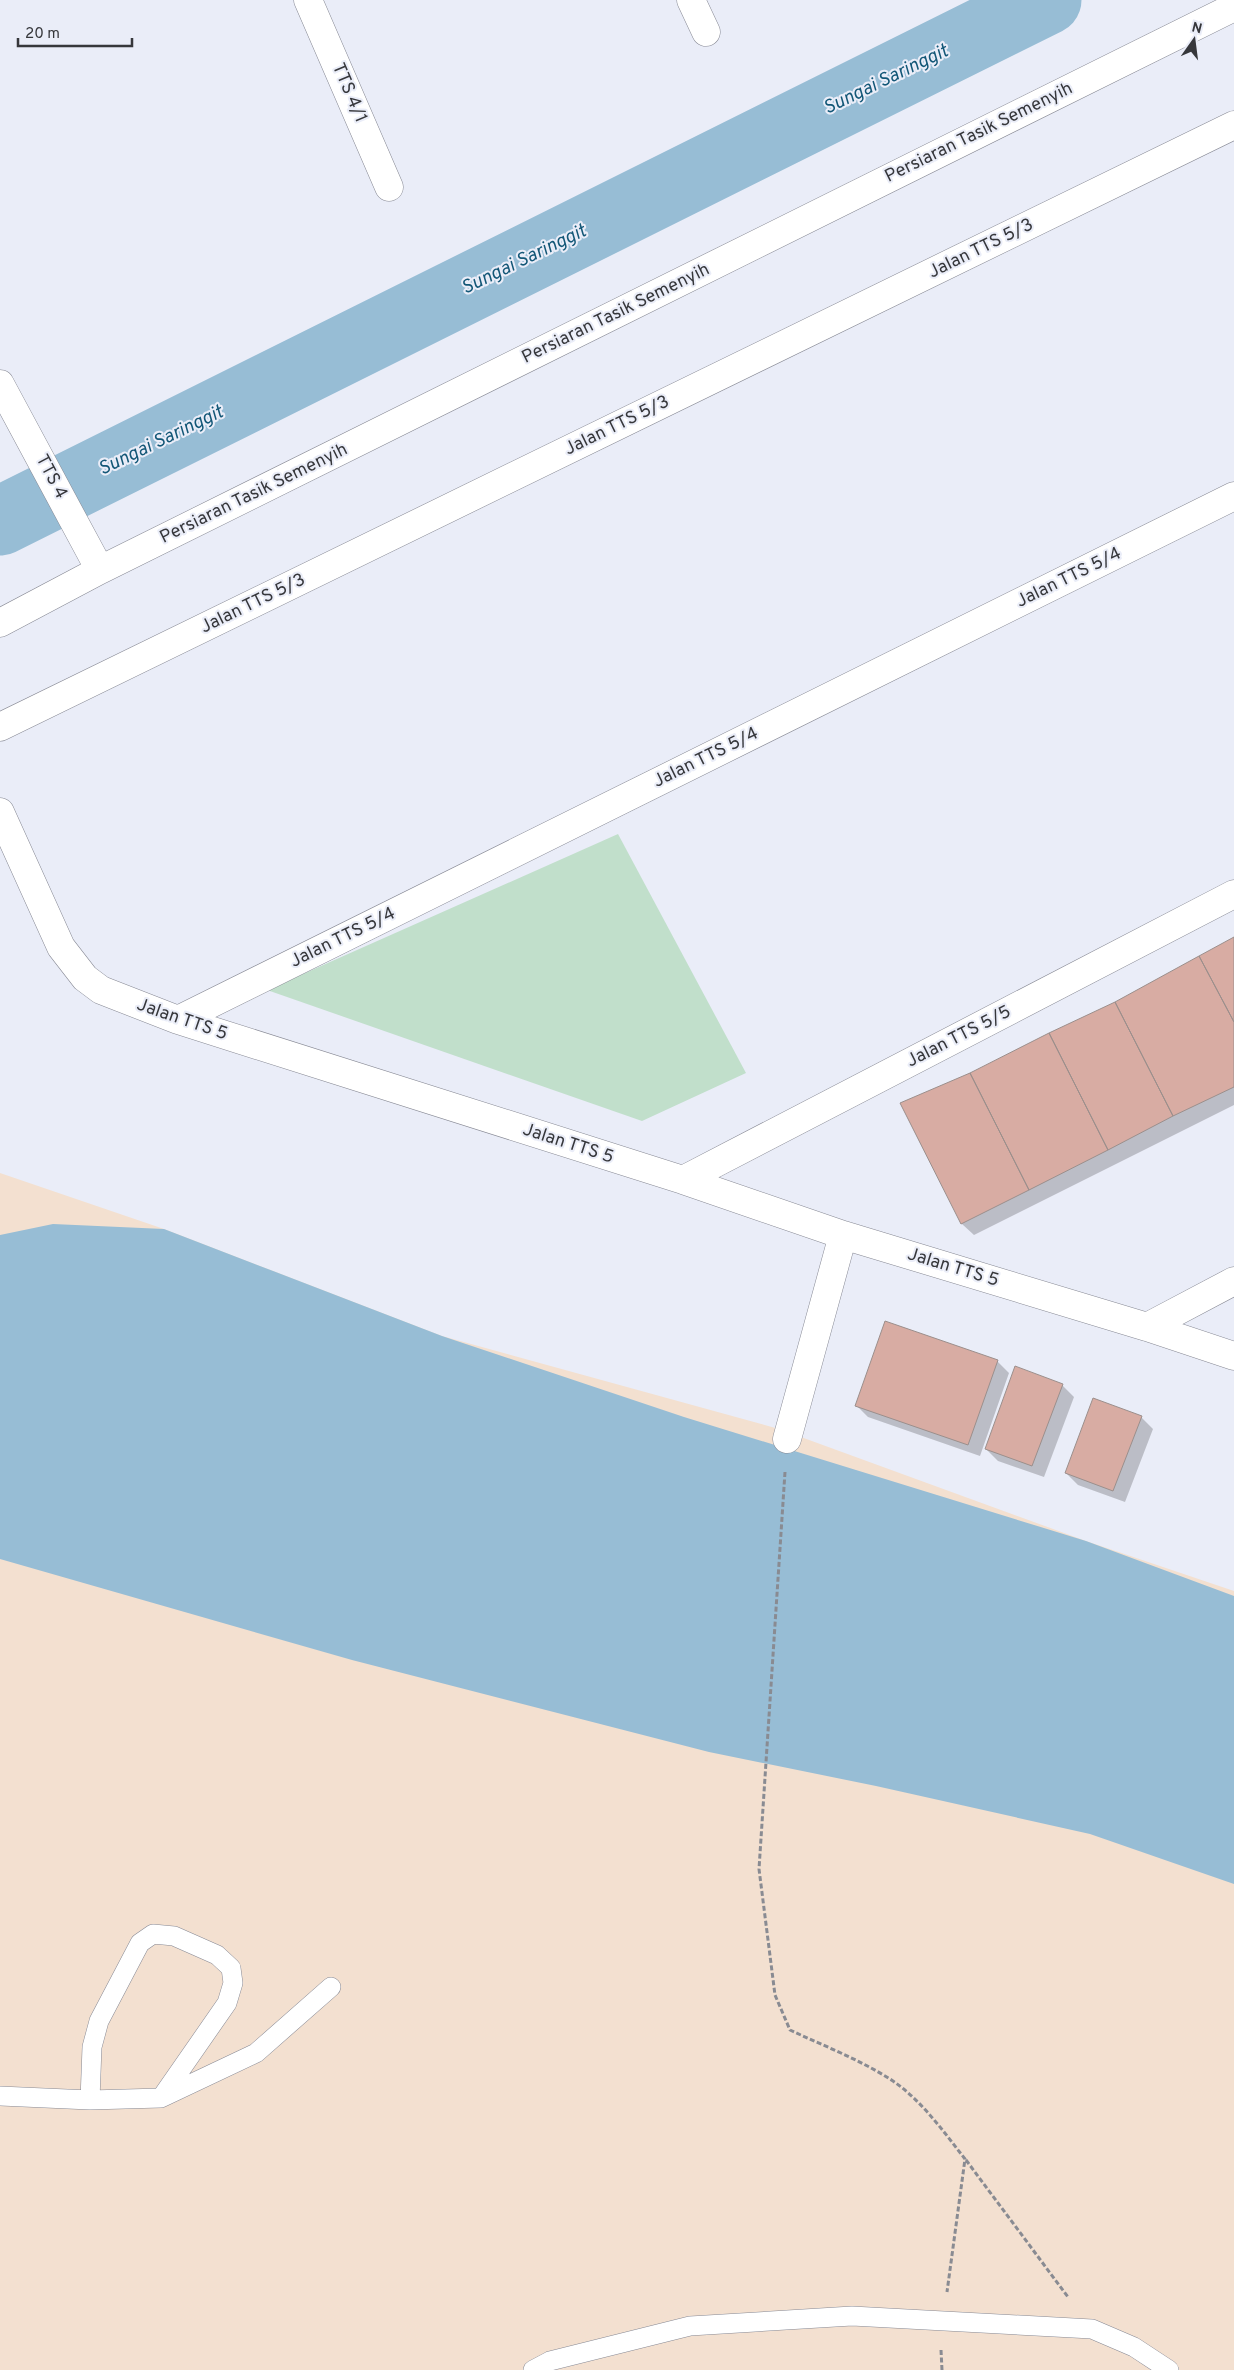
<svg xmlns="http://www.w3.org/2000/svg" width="1234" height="2370" font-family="Overpass,sans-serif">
  <rect width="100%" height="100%" fill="#eaedf8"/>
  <path fill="#f3e0d0" d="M0 1173 164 1229 442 1336 779 1429 1086 1541 1234 1591V2370H0Z"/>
  <path fill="#c1dfcb" d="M618 834 746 1073 642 1121 267 990Z"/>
  <path fill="#97bdd5" d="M53 1224 164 1229 442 1336 684 1417 1086 1541 1234 1596V1884L1090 1834 876 1786 709 1752 352 1660 0 1559V1235Z"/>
  <path fill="#0003" d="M1234 938V1105L974 1235 962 1224 902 1104 970 1074 1115 1003Z
    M997 1361 1009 1373 980 1456 868 1417 857 1406Z
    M1062 1385 1074 1397 1044 1477 998 1461 986 1449Z
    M1141 1417 1153 1429 1125 1502 1078 1485 1066 1473Z"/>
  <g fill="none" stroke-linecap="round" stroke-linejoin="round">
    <path stroke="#97bdd5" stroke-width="69" d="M0 521 1047 0"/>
  </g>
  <path fill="#d8aca3" stroke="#9b8f8c" d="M1234 937V1022L1199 956Z
    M1199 956 1234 1022V1087L1173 1116 1115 1002Z
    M1115 1002 1173 1116 1108 1150 1049 1033Z
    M1049 1033 1108 1150 1029 1190 970 1073Z
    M970 1073 1029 1190 961 1224 900 1103Z
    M885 1321 998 1360 968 1445 855 1406Z
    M1015 1366 1063 1384 1032 1466 985 1449Z
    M1093 1398 1142 1416 1113 1491 1065 1473Z"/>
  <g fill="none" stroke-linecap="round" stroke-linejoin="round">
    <g stroke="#878994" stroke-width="20">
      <path id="lane" d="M0 2096 90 2100 161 2098 256 2053 331 1987
        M90 2100 92 2047 99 2021 140 1943 153 1934 174 1936 217 1955 231 1968 233 1983 227 2003 161 2098
        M533 2370 550 2361 690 2326 852 2316 1092 2329 1134 2347 1169 2370"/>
    </g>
    <g stroke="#878994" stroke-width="29">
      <path id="street" d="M308 0 389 187
        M691 0 706 32
        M0 384 100 570
        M0 623 100 570 1234 7
        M0 727 1234 125
        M0 812 61 947 85 978 101 990 178 1020 683 1180 843 1235 1147 1327 1234 1356
        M178 1020 1234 496
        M683 1180 1234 894
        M1147 1327 1234 1281
        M787 1439 843 1235"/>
    </g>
    <path stroke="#898b92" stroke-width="3" stroke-dasharray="5 2.5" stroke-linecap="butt" d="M785 1472 759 1869 775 1995 790 2030C824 2046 861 2060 893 2081 922 2101 944 2132 965 2159L947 2292
      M966 2160 1068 2297
      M941 2350 942 2370"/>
    <use href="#lane" stroke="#fff" stroke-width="19"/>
    <use href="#street" stroke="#fff" stroke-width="28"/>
  </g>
  <g text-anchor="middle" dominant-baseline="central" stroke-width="4" stroke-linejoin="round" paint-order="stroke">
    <g font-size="18" fill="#36373b" stroke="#eaedf8">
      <text transform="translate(349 93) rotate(67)">TTS 4/1</text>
      <text transform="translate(979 133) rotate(-26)">Persiaran Tasik Semenyih</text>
      <text transform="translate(981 249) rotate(-26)">Jalan TTS 5/3</text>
      <text transform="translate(616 314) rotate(-26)">Persiaran Tasik Semenyih</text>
      <text transform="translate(617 426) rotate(-26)">Jalan TTS 5/3</text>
      <text transform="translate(51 477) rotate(62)">TTS 4</text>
      <text transform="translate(254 494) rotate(-26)">Persiaran Tasik Semenyih</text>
      <text transform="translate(1069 578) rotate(-26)">Jalan TTS 5/4</text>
      <text transform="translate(253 604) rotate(-26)">Jalan TTS 5/3</text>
      <text transform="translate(706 758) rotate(-26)">Jalan TTS 5/4</text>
      <text transform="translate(343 938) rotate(-26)">Jalan TTS 5/4</text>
      <text transform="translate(182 1020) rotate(19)">Jalan TTS 5</text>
      <text transform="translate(959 1037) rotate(-27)">Jalan TTS 5/5</text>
      <text transform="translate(568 1144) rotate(18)">Jalan TTS 5</text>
      <text transform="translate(953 1268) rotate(17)">Jalan TTS 5</text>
    </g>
    <g font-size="19" font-style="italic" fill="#135777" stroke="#eaedf8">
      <text transform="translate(886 80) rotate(-26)">Sungai Saringgit</text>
      <text transform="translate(524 260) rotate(-26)">Sungai Saringgit</text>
      <text transform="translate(161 441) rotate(-26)">Sungai Saringgit</text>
    </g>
  </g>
  <g transform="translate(1194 40) rotate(14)" stroke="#eaedf8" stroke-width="4" paint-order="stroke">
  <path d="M0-4L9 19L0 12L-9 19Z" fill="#36373b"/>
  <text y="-8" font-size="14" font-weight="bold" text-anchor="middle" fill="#36373b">N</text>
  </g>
  <path d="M18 38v8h114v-8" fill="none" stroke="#36373b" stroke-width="2.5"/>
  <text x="25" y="38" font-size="15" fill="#36373b" stroke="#eaedf8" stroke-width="4" paint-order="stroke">20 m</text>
</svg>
